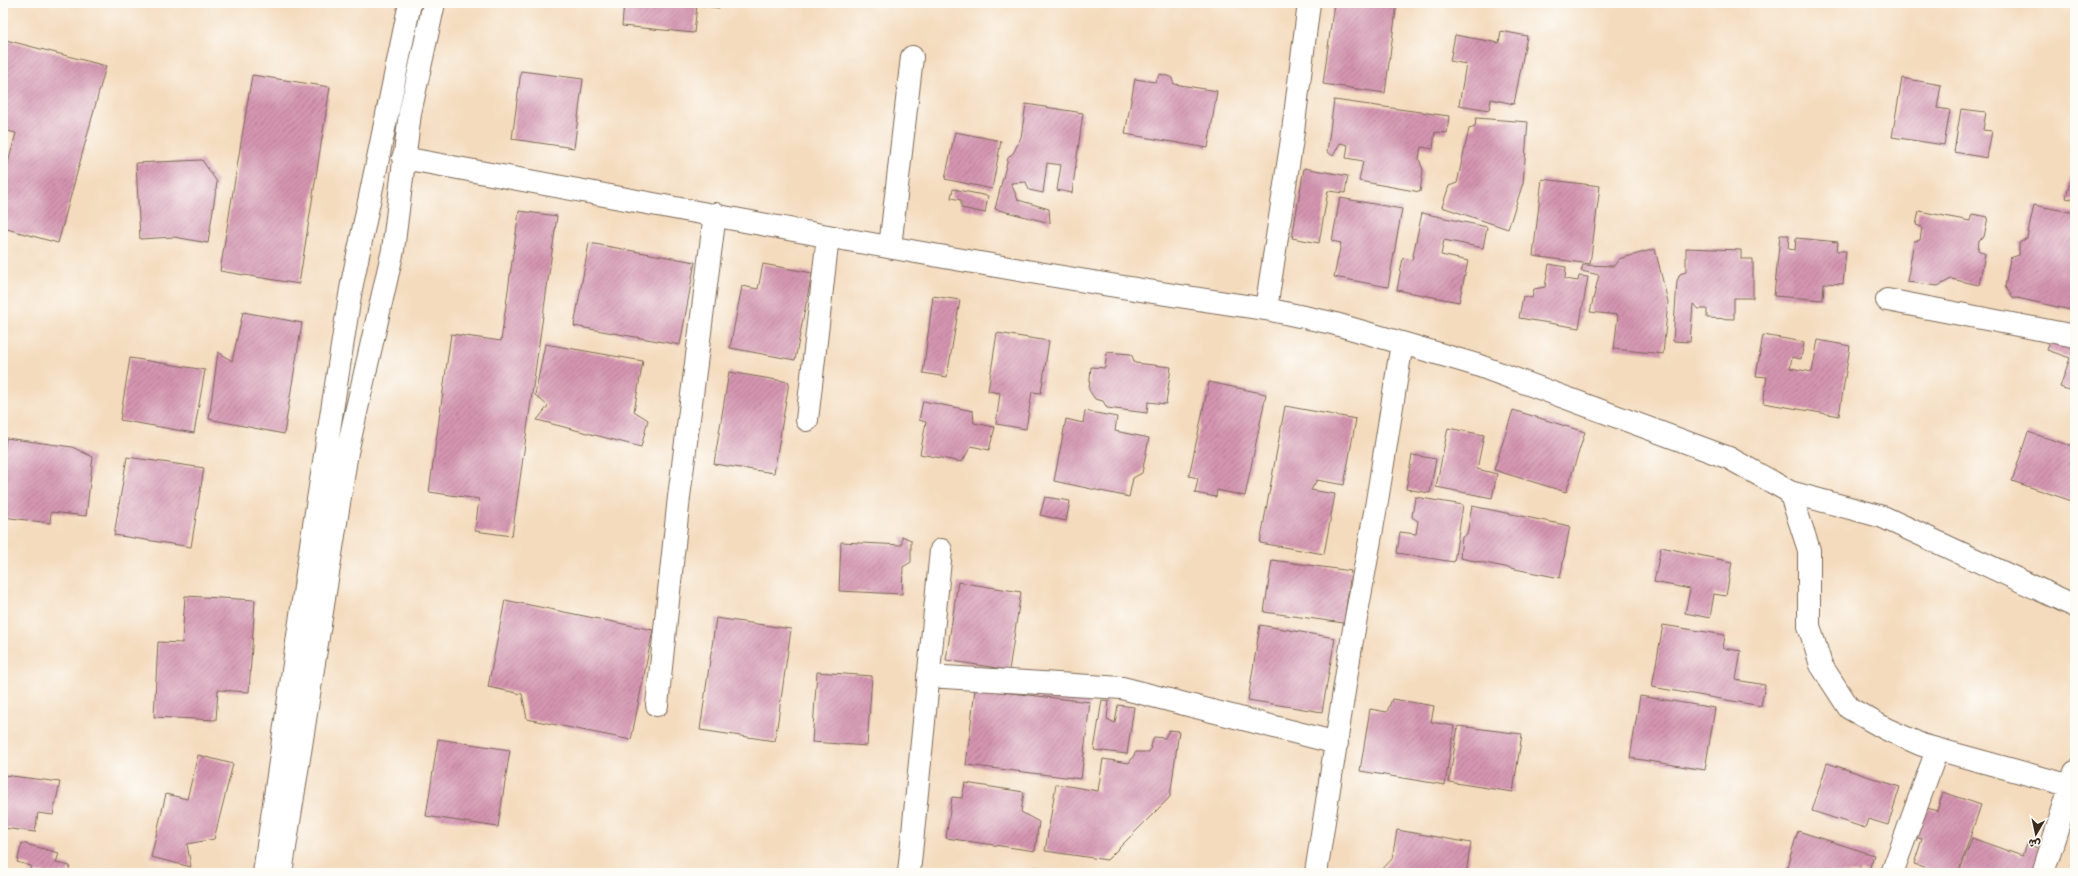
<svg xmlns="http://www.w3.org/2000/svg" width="2078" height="876" font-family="Itim,'Playpen Sans Arabic',sans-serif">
  <defs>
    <pattern id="building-hatch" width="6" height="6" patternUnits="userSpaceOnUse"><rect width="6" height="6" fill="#d494b0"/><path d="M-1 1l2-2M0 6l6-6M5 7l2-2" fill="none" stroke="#ad798f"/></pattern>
  </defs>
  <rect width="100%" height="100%" fill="#fdfcf7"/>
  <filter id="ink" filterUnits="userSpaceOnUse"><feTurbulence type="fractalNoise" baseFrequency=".025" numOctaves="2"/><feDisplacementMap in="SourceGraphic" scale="8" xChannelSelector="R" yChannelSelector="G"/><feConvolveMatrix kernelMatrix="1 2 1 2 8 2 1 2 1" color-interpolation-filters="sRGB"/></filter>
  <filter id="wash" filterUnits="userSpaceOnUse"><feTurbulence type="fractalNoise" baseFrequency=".012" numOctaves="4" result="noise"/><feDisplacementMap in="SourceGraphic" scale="16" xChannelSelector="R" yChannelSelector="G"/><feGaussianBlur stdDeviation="0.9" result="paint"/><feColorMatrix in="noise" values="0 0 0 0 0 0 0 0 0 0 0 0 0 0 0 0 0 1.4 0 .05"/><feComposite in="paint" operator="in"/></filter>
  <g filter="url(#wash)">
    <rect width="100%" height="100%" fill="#f4dbbe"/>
    <g id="blocks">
      <path fill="url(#building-hatch)" d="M624 3H719V8L697 5 694 33 622 26Z
        M1334 3H1397L1385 93 1323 84Z
        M1501 31 1527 36 1514 104 1491 99 1489 110 1459 105 1466 64 1450 61 1455 35 1499 43Z
        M6 40 106 66 58 243 3 228V182L16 133 3 130V52Z
        M521 71 583 79 574 148 512 139Z
        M1160 74 1171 77 1174 84 1217 91 1208 148 1125 134 1135 79 1155 82Z
        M252 75 330 87 299 284 220 271Z
        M1902 78 1941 85 1937 108 1950 110 1944 145 1892 137Z
        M1334 100 1449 116 1447 133 1435 132 1433 149 1421 147 1419 159 1423 170 1420 192 1359 181 1363 161 1346 158 1348 145 1340 143 1333 156 1327 152Z
        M1026 104 1083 113 1072 193 1057 190 1061 165 1047 163 1043 193 1029 190 1026 182 1011 183 1018 200 1049 209 1050 223 995 209 1008 158 1014 152 1021 137Z
        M1961 109 1986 112 1983 130 1992 131 1987 158 1954 152Z
        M1476 118 1528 122 1523 183 1508 229 1442 207 1449 186 1457 183 1469 129 1475 127Z
        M955 132 1001 141 992 189 945 179Z
        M202 160 217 182 208 243 174 237 140 239 136 163Z
        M2075 161V200L2066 198Z
        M1304 168 1348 176 1345 193 1328 191 1319 243 1292 238Z
        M1542 179 1600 186 1590 264 1533 256Z
        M953 189 988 196 985 213 961 208V200L951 198Z
        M1340 198 1402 209 1388 287 1334 277 1341 243 1332 241Z
        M2034 205 2075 213V311L2013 297 2005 287 2010 258 2019 255V243L2027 238Z
        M519 211 557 216 512 536 475 531 479 499 429 492 451 334 501 341Z
        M1919 211 1970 221 1972 214 1988 217 1984 237 1979 240 1978 250 1985 254 1979 285 1951 279 1938 286 1907 282 1914 241 1920 240 1922 227 1916 225Z
        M1422 213 1487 227 1483 248 1444 240 1441 255 1468 261 1459 302 1397 290 1403 258 1412 260Z
        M1780 235H1789L1788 249 1795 250 1796 238 1838 242 1837 251H1846L1843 284 1824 283 1823 300 1774 296Z
        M589 243 695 262 680 345 574 326Z
        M1686 248 1741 250V259H1753V298H1734V319L1707 318V309H1699L1693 304 1690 342 1673 341 1677 281 1680 274 1686 272Z
        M1655 249 1668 302 1663 354 1614 349 1618 315 1590 312 1599 275 1581 271 1583 265 1614 266 1619 259Z
        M763 264 812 273 795 360 730 348 742 286 758 289Z
        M1549 264 1566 267 1565 279 1578 281 1579 276 1588 277 1579 328 1519 318 1523 296 1532 298 1534 289 1545 287Z
        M933 296 960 300 947 377 923 373Z
        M243 312 302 323 284 434 209 419 218 352 232 361Z
        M2054 332 2075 340V392L2060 387 2070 358 2047 350Z
        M997 333 1049 341 1041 393 1032 392 1026 429 996 424 1000 393 988 391Z
        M1763 335 1804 342 1801 359 1792 357 1790 368 1812 372 1818 340 1850 346 1839 416 1763 403 1767 377 1756 376Z
        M545 344 643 361 634 411 648 420 641 447 537 420 548 406 535 395Z
        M1107 352 1131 354 1135 363 1171 367 1166 404 1148 402 1147 413 1107 408 1103 401 1095 399 1089 390 1091 367 1105 368Z
        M130 358 205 370 194 433 120 420Z
        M729 372 789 382 774 473 714 464Z
        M1209 382 1266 394 1245 496 1217 490 1216 497 1195 493 1198 478 1189 476Z
        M923 401 973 411 974 423 995 427 989 450 971 446 962 462 920 454 926 422 919 420Z
        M1285 406 1356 419 1344 485 1317 480 1311 490 1335 494 1324 554 1260 543Z
        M1513 410 1585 432 1566 492 1494 470Z
        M1085 411 1117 417 1115 431 1149 438 1142 473 1133 478 1129 497 1054 481 1066 419 1083 423Z
        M1448 428 1484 435 1477 469 1497 474 1492 498 1436 487Z
        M2028 432 2075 447V502L2012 481Z
        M6 438 72 447 93 457 86 516 51 512 50 523 3 517V460Z
        M1412 455 1436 459 1430 493 1406 489Z
        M127 457 204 468 191 547 114 535Z
        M1045 497 1070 501 1066 521 1040 515Z
        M1415 497 1463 505 1454 562 1397 553 1400 532 1416 534 1418 521 1412 517Z
        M1472 506 1570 526 1560 578 1460 558 1462 537 1467 534Z
        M902 536 911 540V562L903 567 902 594 839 591 841 542 902 545Z
        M1661 547 1732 562 1726 596 1714 594 1710 618 1685 613 1690 589 1654 582Z
        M1272 560 1351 571 1344 623 1264 612Z
        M958 582 1021 592 1009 670 946 660Z
        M185 596 255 600 249 692 218 690 216 720 154 717 158 642 182 643Z
        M505 600 653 630 631 740 527 719 522 694 488 687Z
        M716 618 791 629 775 741 700 730Z
        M1260 625 1335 638 1322 712 1248 700Z
        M1663 625 1725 635 1723 648 1741 651 1736 680 1765 685 1761 706 1652 687Z
        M817 672 872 676 867 746 812 742Z
        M975 689 1090 702 1081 779 966 765Z
        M1640 696 1715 708 1705 770 1630 758Z
        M1392 699 1434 706 1431 722 1454 726 1445 785 1360 771 1370 709 1387 712Z
        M1102 700 1109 701 1107 719 1115 723 1118 705 1134 707 1127 754 1094 750Z
        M1458 726 1522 734 1513 792 1449 782Z
        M1169 730 1179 731 1170 797 1107 860 1045 851 1056 784 1098 791 1103 759 1129 763 1136 752H1149L1154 737 1165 738Z
        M438 739 510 750 498 827 426 816Z
        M198 755 233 764 214 839 187 844 191 867 151 857 166 794 187 799Z
        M1827 763 1900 787 1888 825 1868 819 1865 828 1812 811Z
        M3 775 60 782 53 815 38 813 35 832 3 828Z
        M965 783 1024 792 1021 812 1039 822 1035 851 946 838 952 797 962 798Z
        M1943 792 1981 805 1958 873H1943L1914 864 1922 839 1914 837 1924 807 1937 811Z
        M1397 830 1471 843 1466 873H1379L1392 859Z
        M1798 831 1874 855 1868 873 1860 870 1859 873H1795L1786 870Z
        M1972 838 2022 856 2026 844 2043 850 2035 873H1959Z
        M22 843 59 853 56 863 70 866 68 873H29L31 866 17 862Z
        M1033 868 1055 872V873H1032Z"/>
    </g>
  </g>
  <g filter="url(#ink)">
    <use href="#blocks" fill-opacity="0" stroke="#7c6856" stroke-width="1"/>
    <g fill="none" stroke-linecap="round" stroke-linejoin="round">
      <g stroke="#7c6856" stroke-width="24">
        <path id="minor" d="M1309 3 1292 139 1266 309 1332 323 1402 343
          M403 158C690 210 977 267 1266 309
          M890 247 912 57
          M1887 300 2075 336
          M807 420 828 236
          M1790 492 1883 517 2075 606
          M928 676 1122 688 1337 743
          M657 705 679 497 715 214
          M264 873 312 538 351 289 410 3
          M281 873 347 452 393 250 410 113 434 3
          M909 873 941 550
          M1316 873 1351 646 1377 501 1402 343 1477 365 1729 458 1790 492 1809 550V626L1821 665 1849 708 1886 729 1922 745 2075 787
          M1892 873 1937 750
          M2043 873 2075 772"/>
      </g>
      <use href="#minor" stroke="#fff" stroke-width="22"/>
    </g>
  </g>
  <rect width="2078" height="876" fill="none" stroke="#fdfcf7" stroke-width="16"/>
  <g transform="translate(2036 834) rotate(189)" stroke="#fdfcf7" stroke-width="3" paint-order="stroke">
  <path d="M0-3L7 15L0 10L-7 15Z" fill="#3b2a1e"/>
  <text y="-6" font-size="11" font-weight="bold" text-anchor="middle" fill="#3b2a1e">ش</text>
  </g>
</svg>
